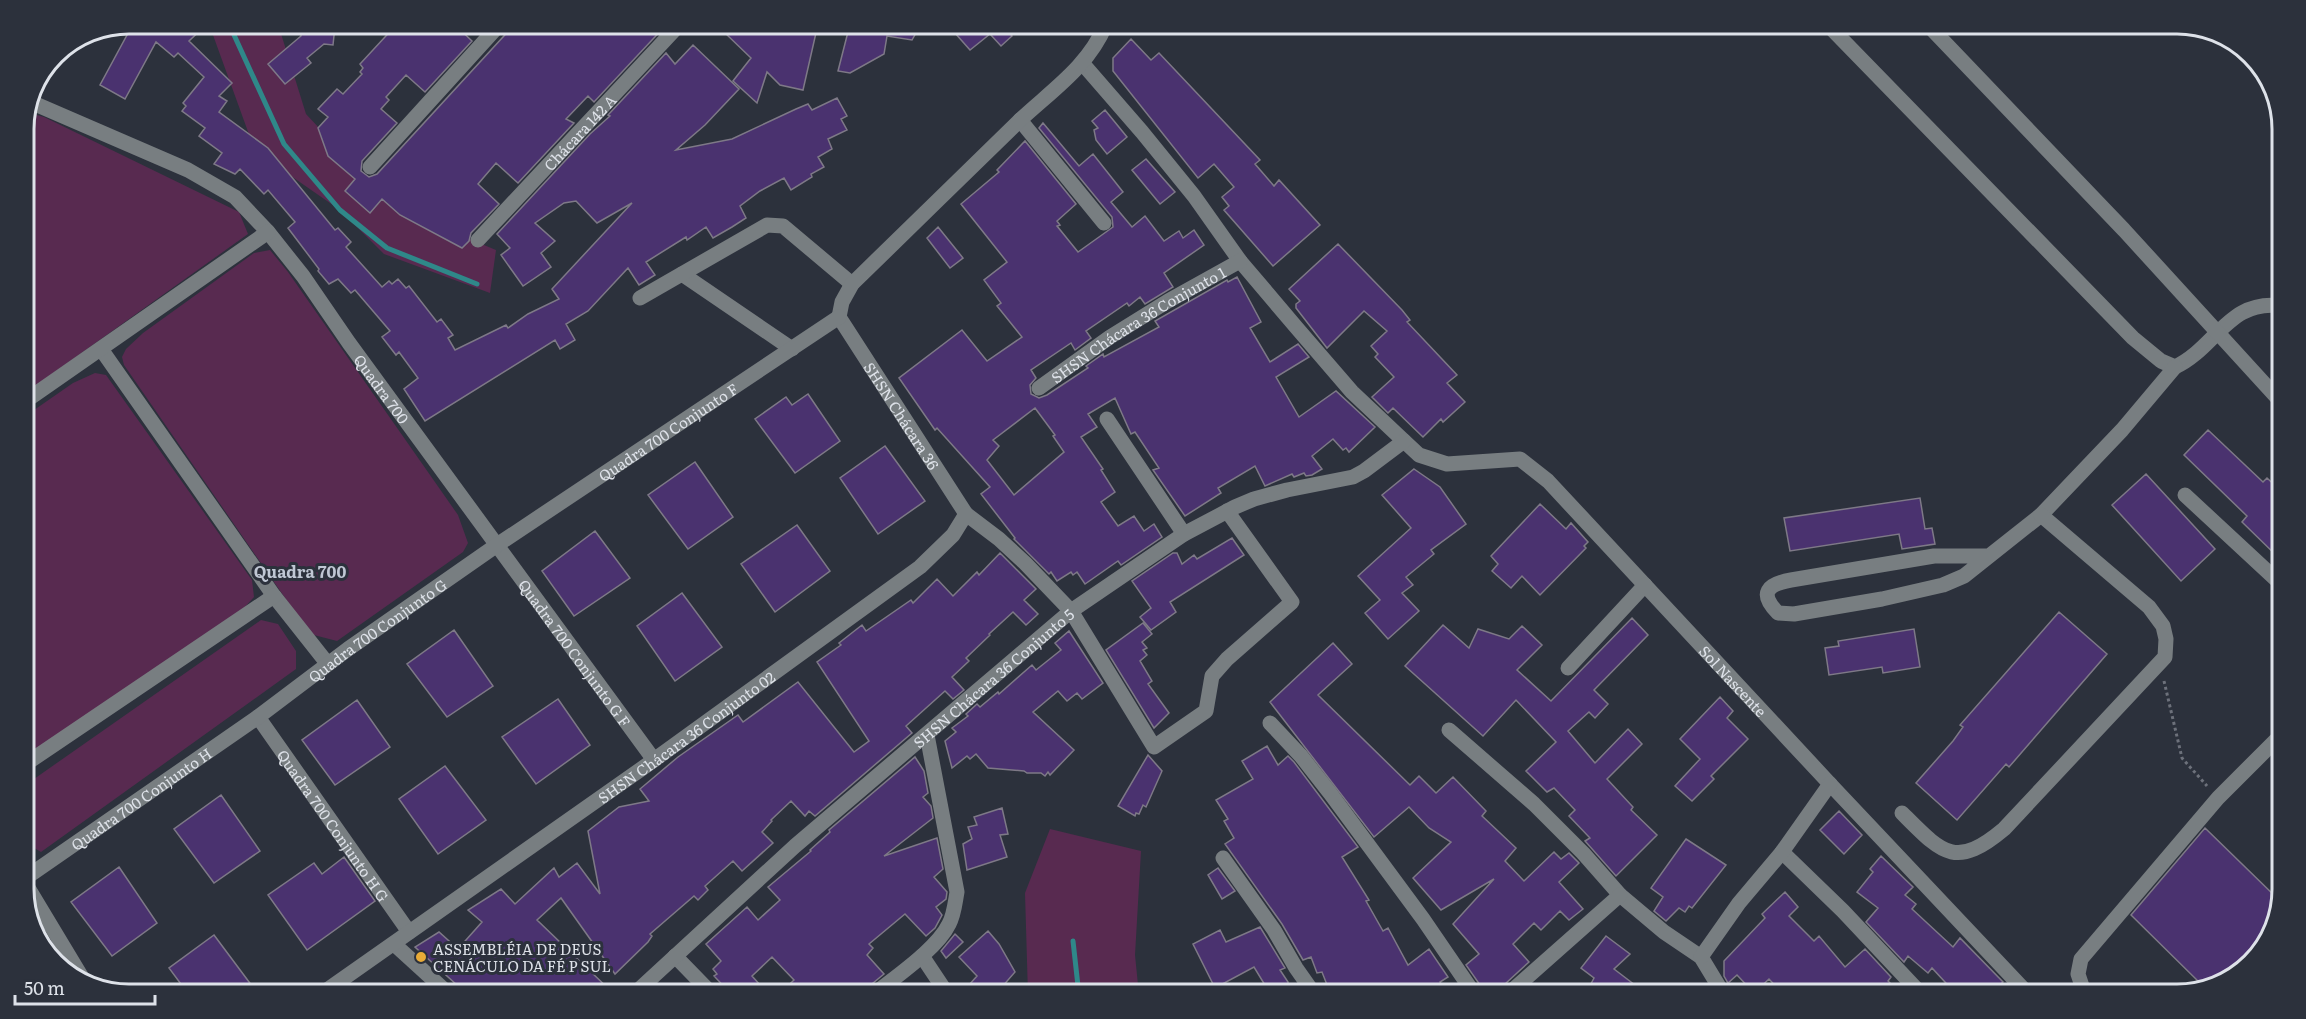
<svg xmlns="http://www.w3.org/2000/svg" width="2306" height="1019" font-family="Literata,serif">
  <rect width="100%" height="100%" fill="#2c313c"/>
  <path fill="#582a50" d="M209 24H278L306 114 394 208 496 250 490 293 384 254 340 210 255 151Z
    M29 113 44 117 239 212 248 234 24 394V123Z
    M270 250 288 272 458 515 468 543 463 552 337 641 310 634 124 365 122 357 126 349 143 333 254 253Z
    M95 373 106 375 252 580 254 597 244 608 24 757V417L73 383Z
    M261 620 278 624 296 651V669L41 852 24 842V786Z
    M1050 829 1141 851 1135 955 1139 995H1028L1025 893Z"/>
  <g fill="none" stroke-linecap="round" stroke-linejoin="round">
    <path stroke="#2f8889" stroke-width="5" d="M229 24 284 144 340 210 387 248 477 284
      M1073 941 1079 995"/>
  </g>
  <path fill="#4a326f" stroke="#7e7987" stroke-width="1.5" fill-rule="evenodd" d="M133 24H207L189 41 232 83 219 96 227 101 219 112 268 148 335 230 338 228 351 242 346 247 382 287 389 281 392 284 398 279 406 288 409 286 437 322 441 319 453 335 448 338 455 350 506 325 508 328 528 314 559 299 552 289 632 203 597 223 576 201 564 203 535 223 555 241 541 253 551 267 523 286 501 255 510 248 497 234 590 134 610 116 608 115 666 53 675 64 693 45 739 89 705 125 676 150 732 139 796 109 808 104 812 110 837 98 847 116 841 119 847 130 828 139 832 149 818 157 824 167 811 174 812 177 791 190 784 178 760 191 740 206 746 218 732 227 713 238 706 227 687 240 686 237 646 262 655 275 639 285 628 268 588 311 566 324 575 340 560 349 555 340 425 421 404 389 418 378 399 352 396 355 382 337 390 331 355 290 351 293 338 279 329 284 318 271 319 269 288 228 295 222 268 190 264 194 240 169 235 174 214 164 222 153 199 136 205 128 182 111 186 106 183 103 204 77 178 53 174 57 156 42 125 99 100 85Z
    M397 24H454L472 41 425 92 406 75 386 97 389 100 381 109 397 123 362 161 361 171 369 177 377 174 515 24H667L594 102 588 96 566 119 574 123 518 183 496 163 478 184 499 204 471 233 469 241 462 248 400 215 382 199 370 213 345 191 355 179 328 156 318 128 328 117 318 109 337 89 343 94 362 74 360 72 363 68 360 64Z
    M731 24H818L803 90 780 85 767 72 757 103 733 81 751 58 724 32Z
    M850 24H921L912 40 887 36 884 54 850 73 838 71Z
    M966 24H1002L1012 36 1001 46 990 34 970 50 955 33Z
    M308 25 335 26 333 45 324 44 307 58 311 63 285 84 268 64 301 36V31Z
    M1131 39 1151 60 1159 53 1260 160 1255 164 1274 186 1279 180 1320 225 1273 266 1224 210 1229 206 1222 197 1234 187 1214 164 1198 178 1113 71V58Z
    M1105 110 1127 137 1107 154 1096 140 1094 130 1098 128 1092 121Z
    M1043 123 1079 166 1093 154 1123 192 1111 202 1132 227 1145 216 1164 241 1179 231 1183 238 1194 230 1204 245 1164 273 1173 287 1145 304 1140 297 1129 306 1127 303 1086 331 1091 338 1075 350 1071 343 1031 370 1036 378 1030 385 1031 394 1039 398 1047 395 1088 368 1086 366 1103 354 1104 357 1159 327 1155 321 1227 280 1228 282 1237 277 1261 322 1250 328 1270 362 1298 344 1309 357 1276 377 1299 417 1336 391 1375 427 1349 452 1346 448 1343 450 1333 439 1312 456 1322 469 1312 475 1306 476 1304 473 1294 477 1292 474 1265 486 1255 466 1218 488 1221 493 1185 516 1153 470 1159 468 1135 432 1131 434 1115 398 1088 414 1097 427 1081 437 1103 469 1101 470 1115 492 1101 502 1118 526 1134 516 1144 531 1154 524 1162 537 1121 565 1118 561 1085 584 1077 572 1073 575 1071 572 1057 581 1051 572 1049 574 1014 539 1015 538 981 494 990 487 937 428 935 430 899 378 962 330 987 361 1022 337 997 306 1001 303 984 280 1007 262 961 204 999 172 997 170 1025 141 1076 204 1057 221 1060 225 1057 226 1078 252 1113 227 1112 217 1039 128ZM1035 408 1055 435 1053 436 1064 452 1014 495 987 460 999 446 993 440Z
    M1146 159 1175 192 1160 204 1132 170Z
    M938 227 963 258 950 268 927 238Z
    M1338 244 1402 310 1410 320 1407 322 1457 375 1447 383 1465 402 1443 422 1441 419 1423 437 1393 408 1388 413 1372 397 1394 377 1375 357 1378 354 1371 346 1387 331 1364 311 1327 348 1296 308V304L1300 301 1289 289Z
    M808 394 840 441 795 473 755 419 786 397 792 405Z
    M2208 430 2263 482 2267 478 2282 492V561L2242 522 2247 516 2184 455Z
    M885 446 925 501 878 534 840 478Z
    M695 462 733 517 688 549 648 495Z
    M1414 469 1440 487 1466 524 1431 550 1434 554 1406 577 1413 585 1402 593 1419 611 1388 639 1365 613 1380 600 1358 576 1411 528 1382 495Z
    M2146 474 2215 549 2181 581 2112 505Z
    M1920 498 1925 529 1932 528 1935 544 1902 549 1899 534 1790 551 1784 518Z
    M1540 504 1566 529 1571 523 1588 542 1584 546 1586 548 1540 595 1522 576 1511 588 1492 571 1498 564 1491 556Z
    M797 525 830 571 775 612 741 564Z
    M595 531 630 578 574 616 542 571Z
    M1232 538 1244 555 1170 602 1176 612 1151 630 1140 617 1151 608 1132 581 1173 553H1177L1182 564 1194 555 1197 559Z
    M1000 553 1036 589 1024 600 1038 614 1026 625 1013 612 989 634 990 635 966 658 969 661 952 677 964 690 953 699 945 691 906 726 912 733 815 816 809 811 805 816 791 801 771 820 772 821 762 832 773 843 742 871 733 861 705 886 708 890 698 900 694 896 650 934 652 936 648 942 615 974 561 898 537 920 615 995H468L415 947 439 932 458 949 482 922 468 910 501 889 515 904 554 868 559 877 577 863 600 894 588 831 619 807 649 801 640 789 678 757 738 715 743 722 798 682 854 752 869 741 817 662 841 645 839 643 862 625 866 631 911 600 913 603 937 579 953 596 977 572 979 575Z
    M682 593 722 647 675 681 637 626Z
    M2059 612 2107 654 2009 767 2006 764 1957 820 1916 783 1953 741 1963 727 1960 725Z
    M1632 618 1648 635 1594 690 1608 704 1595 718 1589 712 1568 731 1595 763 1628 729 1642 744 1607 779 1633 807 1631 810 1657 835 1616 876 1585 841 1590 838 1569 816 1575 810 1554 788 1547 792 1526 771 1556 742 1516 700 1483 736 1405 666 1443 625 1469 648 1478 629 1509 639 1522 626 1542 645 1517 670 1551 701Z
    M1143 623 1152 634 1142 642 1147 648 1143 650 1147 655 1140 661 1152 681 1148 684 1169 713 1154 728 1106 650Z
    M1914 629 1920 667 1883 673 1882 667 1829 675 1825 648 1839 646 1838 641Z
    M454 630 493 686 447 717 407 664Z
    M1069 631 1103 683 1082 699 1077 693 1067 701 1058 691 1033 712 1074 750 1050 775 1048 772 1045 776 1041 773H1027L1024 771 988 768 976 754 970 759 967 756 952 768 945 741 956 732 952 728 968 716 966 714 977 704 980 707 998 692 999 694 1032 665 1036 670 1061 650 1055 643Z
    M1333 643 1352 664 1318 695 1410 785 1419 776 1436 793 1453 777 1486 811 1482 816 1516 848 1505 861 1524 881 1554 852 1561 859 1569 853 1579 863 1559 882 1583 909 1569 920 1560 911 1541 930 1534 923 1513 944 1529 962 1493 995H1487L1466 965 1479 954 1453 924 1494 879 1441 910 1413 878 1451 842 1429 828 1409 807 1374 837 1270 702Z
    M1720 697 1733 711 1727 718 1748 739 1711 776 1714 779 1692 801 1675 786 1700 759 1680 739Z
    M558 699 590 745 536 784 502 737Z
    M357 700 390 747 335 785 302 740Z
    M1267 746 1278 765 1288 756 1294 762 1358 847 1342 857 1369 900 1366 901 1383 931 1388 928 1408 965 1429 949 1448 977 1440 982 1448 995H1331L1322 972 1317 973 1311 957 1303 960 1282 924 1225 844 1234 838 1224 821 1228 819 1216 800 1253 779 1242 761Z
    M1148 755 1162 771 1146 807 1143 805 1139 814 1136 813 1135 816 1118 806Z
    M915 757 924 771 928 793 923 797 931 806 933 818 884 856 937 838 943 869 934 877 947 892 946 899 936 907 942 915 935 928 926 936 905 914 869 944 873 948 867 955 884 974 867 988 863 995H778L794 980 772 957 752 976 769 995H732L714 976 717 974 713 969 721 961 706 944 747 907 758 920 780 900 768 887 811 851 810 850 830 832 829 830Z
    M445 766 486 820 438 854 399 799Z
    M221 795 260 851 214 883 174 829Z
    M1002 808 1008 834 1000 835 1007 857 967 870 963 844 972 839 968 827 977 825 974 817Z
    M1839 811 1862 835 1844 854 1820 830Z
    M2205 828 2280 901 2274 930 2235 977 2204 987 2131 915Z
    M1686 839 1726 865 1692 908 1689 906 1685 912 1679 908 1666 921 1654 911 1663 897 1651 888Z
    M1881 856 1913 887 1905 895 1916 904 1912 909 1953 947 1960 938 2003 982 1987 995H1957L1932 968 1928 973 1908 956 1904 962 1866 922 1878 908 1857 892 1873 872 1870 869Z
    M344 857 375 901 307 950 268 895 314 863 322 874Z
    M119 867 157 923 112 956 71 902Z
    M1218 868 1235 891 1222 899 1208 875Z
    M1785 892 1798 907 1789 916 1814 941 1819 936 1845 967 1865 949 1891 977 1888 981 1902 995H1784L1769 979 1754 993 1737 975 1728 983 1724 976V961L1765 918 1762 914Z
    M1260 927 1285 968 1280 970 1288 982V988L1271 995 1254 967 1215 988 1193 944 1220 930 1226 942Z
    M988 931 999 944 1015 972 995 995H960L977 976 959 957Z
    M955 934 963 942 946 958 941 951Z
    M214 935 255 990 247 995H189L169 968Z
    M1606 936 1630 954 1614 969 1648 995H1585L1594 978 1581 968Z"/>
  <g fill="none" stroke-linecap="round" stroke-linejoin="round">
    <path stroke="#6d717b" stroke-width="3" stroke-dasharray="3 3" stroke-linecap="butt" d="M2164 681 2182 758 2207 786"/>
    <g stroke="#787e81" stroke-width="15">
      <path d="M1827 24 2133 338 2161 361 2175 367C2216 348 2229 298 2282 306"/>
      <path d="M1927 24 2124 230 2282 403"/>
      <path id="s1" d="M1083 64 1142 132 1194 196 1240 261 1296 327 1352 392 1404 441 1419 455 1447 464 1520 459 1548 481 1830 784 2029 995"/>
      <path id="s2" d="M33 103 188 170 235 197 268 232 303 276 349 343 654 760"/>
      <path d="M1020 120 1104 223"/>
      <path d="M370 167 500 24"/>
      <path id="s3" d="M478 240 680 24"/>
      <path d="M682 274 792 349"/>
      <path d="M640 298 767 225 783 226 852 284"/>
      <path id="s4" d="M839 317 966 514 999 539 1025 563 1071 611 1154 747 1206 711 1212 676 1227 659 1292 602 1227 511"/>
      <path d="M839 317 842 302 852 284C908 230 963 175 1019 121 1052 90 1088 67 1106 24"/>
      <path d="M101 349 274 596 327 663"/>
      <path id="s5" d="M1039 388 1110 337 1168 301 1240 261"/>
      <path d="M24 402 268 232"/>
      <path d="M1107 419 1184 534"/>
      <path d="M2185 495 2282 585"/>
      <path d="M1988 556H1934L1791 580C1768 584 1758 593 1778 613L1794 614 1882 599 1943 585 1964 576 2041 515 2122 430 2175 367"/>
      <path d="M1568 668 1645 585"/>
      <path id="s6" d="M258 717 409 932"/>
      <path d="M1270 723 1301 756 1330 793 1423 919 1475 995"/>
      <path d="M1449 730 1534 804 1583 853 1620 895 1664 932 1701 957 1724 995"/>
      <path d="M24 765 274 596"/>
      <path d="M1902 813C1942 853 1955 870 2004 829L2165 657 2166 639 2163 626 2149 607 2041 515"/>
      <path d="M1782 852 1843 911 1922 995"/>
      <path d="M1223 858 1274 930 1296 968 1315 995"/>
      <path id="s7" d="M24 879 258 717 348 649 497 545 839 317"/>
      <path d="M24 881 86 984"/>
      <path d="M394 944 450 995"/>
      <path d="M675 956 713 995"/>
      <path d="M922 956 948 995"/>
      <path d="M1701 957 1739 903 1782 852 1830 784"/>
      <path id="s8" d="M320 995 654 760 920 567 953 535 966 514"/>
      <path id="s9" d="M633 995 795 846 1071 611 1184 534 1235 507 1254 499 1287 490 1353 477 1364 471 1404 441"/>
      <path d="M873 995C895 977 937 949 949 924 954 915 955 903 957 892L927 735"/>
      <path d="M1507 995 1620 895"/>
      <path d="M2085 995 2078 974 2081 959 2218 798 2282 734"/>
    </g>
  </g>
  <circle fill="#e9ab38" stroke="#2c313c" stroke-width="2" cx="421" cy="957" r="6"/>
  <g text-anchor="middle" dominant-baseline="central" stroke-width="6" stroke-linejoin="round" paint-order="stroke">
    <g font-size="15" fill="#dee2e9" stroke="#2c313c">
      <text stroke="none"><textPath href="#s3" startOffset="148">Chácara 142 A</textPath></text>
      <text stroke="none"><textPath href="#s5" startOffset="118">SHSN Chácara 36 Conjunto 1</textPath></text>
      <text stroke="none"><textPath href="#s2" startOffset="465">Quadra 700</textPath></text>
      <text stroke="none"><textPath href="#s4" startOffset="117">SHSN Chácara 36</textPath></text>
      <text stroke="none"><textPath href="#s7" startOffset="784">Quadra 700 Conjunto F</textPath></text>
      <text stroke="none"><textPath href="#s7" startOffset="432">Quadra 700 Conjunto G</textPath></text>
      <text stroke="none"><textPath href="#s2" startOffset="792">Quadra 700 Conjunto G F</textPath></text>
      <text stroke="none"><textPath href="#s9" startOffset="480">SHSN Chácara 36 Conjunto 5</textPath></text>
      <text stroke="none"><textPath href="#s1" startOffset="927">Sol Nascente</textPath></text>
      <text stroke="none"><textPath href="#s8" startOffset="448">SHSN Chácara 36 Conjunto 02</textPath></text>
      <text stroke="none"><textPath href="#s7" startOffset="142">Quadra 700 Conjunto H</textPath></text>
      <text stroke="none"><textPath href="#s6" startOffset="132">Quadra 700 Conjunto H G</textPath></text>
    </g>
    <g font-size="15" fill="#dee2e9" stroke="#2c313c" text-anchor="start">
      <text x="433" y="948">ASSEMBLÉIA DE DEUS<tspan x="433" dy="17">CENÁCULO DA FÉ P SUL</tspan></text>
    </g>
    <g font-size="16" font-weight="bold" fill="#c0c7d4" stroke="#2c313c">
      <text x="300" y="571">Quadra 700</text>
    </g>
  </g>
  <path d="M0 0H2306V1019H0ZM129 34H2177A95 95 0 0 1 2272 129V889A95 95 0 0 1 2177 984H129A95 95 0 0 1 34 889V129A95 95 0 0 1 129 34Z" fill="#2c313c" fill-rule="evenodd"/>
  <path fill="none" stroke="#dee2e9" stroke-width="3" d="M129 34H2177A95 95 0 0 1 2272 129V889A95 95 0 0 1 2177 984H129A95 95 0 0 1 34 889V129A95 95 0 0 1 129 34Z"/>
  <path d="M15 995v9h140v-9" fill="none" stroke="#dee2e9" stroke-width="3"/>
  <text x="24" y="995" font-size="18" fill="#dee2e9" stroke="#2c313c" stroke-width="4.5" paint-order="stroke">50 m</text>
</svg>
